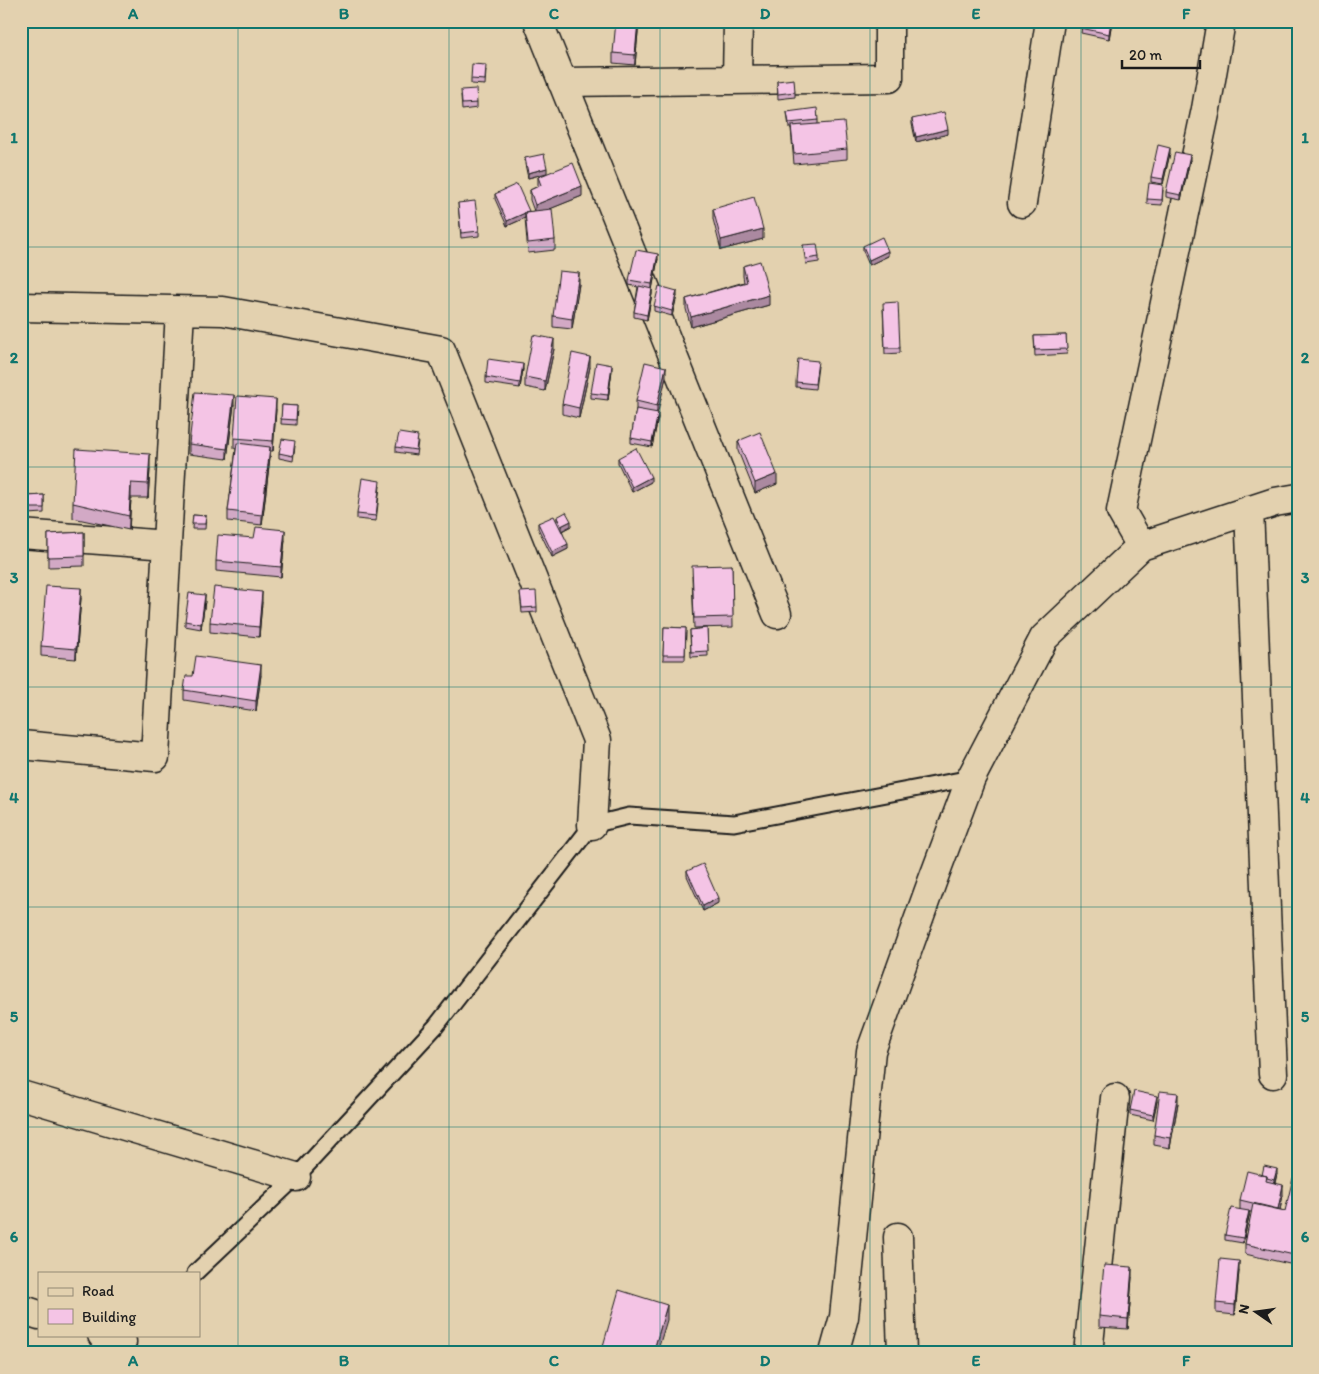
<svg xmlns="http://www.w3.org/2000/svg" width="1319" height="1374" font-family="Itim,sans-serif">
  <rect width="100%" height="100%" fill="#e3d1af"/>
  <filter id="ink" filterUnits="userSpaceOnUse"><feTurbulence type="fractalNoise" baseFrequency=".02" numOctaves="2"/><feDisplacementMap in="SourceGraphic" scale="10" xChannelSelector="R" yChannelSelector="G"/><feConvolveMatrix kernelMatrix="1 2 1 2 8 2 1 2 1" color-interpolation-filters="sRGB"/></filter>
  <g filter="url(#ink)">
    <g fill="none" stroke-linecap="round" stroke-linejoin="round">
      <g stroke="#1c1c1c" stroke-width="19">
        <path id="lane" d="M195 1273 296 1177 436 1026 592 825 629 816 734 823 971 778"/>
      </g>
      <g stroke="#1c1c1c" stroke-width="31">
        <path id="street" d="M538 21 777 614
          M737 80 738 21
          M562 82 889 78V21
          M1022 203 1050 21
          M21 307 223 311 441 350 597 740 592 825
          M1249 510 1273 1074
          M21 534 167 545
          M1141 546 1121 511 1206 109 1221 21
          M21 745 155 757 180 311
          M21 1095 296 1177
          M898 1237 902 1353
          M21 1309 39 1315
          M102 1335 122 1342
          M834 1353 844 1317 871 1051 932 882 971 778 1044 638 1141 546 1275 502 1298 498
          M1088 1353 1115 1098"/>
      </g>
      <use href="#lane" stroke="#e3d1af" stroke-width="15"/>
      <use href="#street" stroke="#e3d1af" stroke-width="28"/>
    </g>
    <path fill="#d2a9c5" stroke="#1c1c1c" d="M639 21 635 65 613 63V53Z
      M1083 21H1112L1109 39 1081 33Z
      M486 70 485 85 471 84V79Z
      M777 81 795 92V97L778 99Z
      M461 95 477 103V108L462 110Z
      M787 112 818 120V124L847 149V159L794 164 791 128H789Z
      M912 119 948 134 916 142 912 124Z
      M1170 153 1163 184 1151 182V177Z
      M525 158 547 173 528 178 525 164Z
      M1190 160 1181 200 1166 197V192Z
      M538 177 582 196 547 210 555 240V250L528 253 525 218 507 226 495 199V194L529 212 534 211 530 200V190L538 186Z
      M1163 190 1162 205 1147 204V199Z
      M458 203 479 231V236L461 238Z
      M713 209 763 239 721 250 713 219Z
      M803 245 819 257V262L806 264Z
      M863 246 888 256 869 265 863 251Z
      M658 259 652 289V294L647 320 634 317V312L638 287 629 285V280Z
      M743 266 769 305 691 327 686 309V299L744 282 743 276Z
      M579 284 572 329 553 327V316Z
      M677 296 672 316 654 311V306Z
      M883 308 900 348V353L885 354Z
      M1066 335 1067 354 1035 356 1034 336Z
      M554 349 545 391 525 387V377Z
      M818 366 815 389 796 387V382Z
      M590 367 579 418 562 414V404Z
      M523 369 520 388 486 383V377Z
      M612 370 608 400 591 398V393Z
      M666 377 657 412 658 418 652 447 631 443V438L636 409V401Z
      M234 405 227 459 189 454V444Z
      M282 405 297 406 296 425 281 424Z
      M276 409 273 451H270V457L262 525 228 521V511L236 449 234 448V438Z
      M418 441 416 455 396 452V447Z
      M738 441 777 484 755 493 738 451Z
      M295 446 293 461 279 458V453Z
      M618 458 651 482 632 492 618 463Z
      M150 469 148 498H131L129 530 73 518V503Z
      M380 486 376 521 357 519V514Z
      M44 495V513L28 514 27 496Z
      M193 515 206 516 205 529H192Z
      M557 517 571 526 562 531 568 549 552 557 538 528V523L557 521Z
      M84 532V566L48 567V534Z
      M285 540 281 577 216 571V561Z
      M732 565 733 627 694 628 692 576Z
      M520 592 537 607V612L522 613Z
      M81 598 76 659 41 656V646Z
      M205 601 201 629 185 626V621Z
      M262 602 259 637 210 632V622Z
      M664 627 686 628 685 660H663Z
      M707 628 708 656 691 657 690 630Z
      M261 675 256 711 184 700V690Z
      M687 871 718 903 703 911 687 876Z
      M1157 1101 1153 1120 1130 1115V1110Z
      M1178 1103 1170 1148 1154 1145V1135Z
      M1277 1174 1275 1183 1283 1195 1280 1210 1285 1211 1298 1179V1247L1294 1265 1245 1254V1244L1252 1212H1249V1216L1243 1243 1225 1240V1235L1240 1210V1200L1262 1175Z
      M1239 1271 1235 1315 1216 1313V1303Z
      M1132 1277 1128 1329 1099 1327V1316Z"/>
    <path fill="#ab89a0" stroke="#1c1c1c" d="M638 21H639L635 65V55Z
      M1111 21H1112L1109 39V34Z
      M948 129V134L916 142V137Z
      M1170 148V153L1163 184V179Z
      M1190 155V160L1181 200V195Z
      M547 168V173L528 178V173Z
      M582 186V196L535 215V205Z
      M525 213V218L507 226V221Z
      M763 229V239L721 250V240Z
      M888 251V256L869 265V260Z
      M658 254V259L652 290V284Z
      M579 273V284L572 329V319Z
      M652 289V294L647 320V315Z
      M677 291V296L672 316V311Z
      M769 295V305L691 327V317Z
      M554 339V349L545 391V381Z
      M590 357V367L579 418V408Z
      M523 364V369L520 388V383Z
      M612 365V370L608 400V395Z
      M666 367V377L657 416V406Z
      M234 395V405L227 459V449Z
      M276 399V409L273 451V441Z
      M658 413V418L652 447V442Z
      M270 447V457L262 525V515Z
      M150 454V469L148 498V484Z
      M777 474V484L755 493V483Z
      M651 477V482L632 492V487Z
      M131 483V498L129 530V516Z
      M571 521V526L561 531V526Z
      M285 530V540L281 577V567Z
      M568 544V549L552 557V552Z
      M81 588V598L76 659V649Z
      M262 592V602L259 637V627Z
      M205 595V601L201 629V624Z
      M261 665V675L256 711V701Z
      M718 898V903L703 911V906Z
      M1178 1093V1103L1170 1148V1138Z
      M1157 1096V1101L1153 1120V1115Z
      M1277 1169V1174L1274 1185V1180Z
      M1283 1185V1195L1278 1219V1209Z
      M1249 1211V1216L1243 1243V1238Z
      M1298 1237V1247L1294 1265V1255Z
      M1239 1261V1271L1235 1315V1305Z
      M1132 1267V1277L1128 1329V1319Z
      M667 1305V1320L657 1353H653Z"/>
    <path fill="#f4c4e5" stroke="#1c1c1c" d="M616 21H638L635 55 613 53Z
      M1083 21H1111L1109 34 1081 28Z
      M472 64 486 65 485 80 471 79Z
      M794 79 795 92 778 94 777 81Z
      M476 89 477 103 462 104 461 90Z
      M817 108 818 120 789 123 787 112Z
      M944 112 948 129 916 137 912 119Z
      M844 122 847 149 794 154 791 126Z
      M1158 145 1170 148 1163 179 1151 177Z
      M1175 152 1190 155 1181 195 1166 192Z
      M544 154 547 168 528 173 525 158Z
      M573 163 582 186 535 205 530 190 541 185 538 177Z
      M1149 183 1163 185 1162 200 1147 199Z
      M517 184 529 211 525 212V213L507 221 495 194Z
      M754 197 763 229 721 240 713 209Z
      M475 201 479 231 461 233 458 203Z
      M552 209 555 240 528 243 525 212Z
      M882 237 888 251 869 260 863 246Z
      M817 244 819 257 806 259 803 245Z
      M636 250 658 254 652 284 629 280Z
      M760 261 769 295 691 317 686 299 747 282 743 266Z
      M559 271 579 273 572 319 553 316Z
      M639 286 652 289 647 315 634 312Z
      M659 286 677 291 672 311 654 306Z
      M898 302 900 348H885L883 303Z
      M533 335 554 339 545 381 525 377Z
      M1066 335 1067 349 1035 350 1034 336Z
      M572 353 590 357 579 408 562 404Z
      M488 359 523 364 520 383 486 377Z
      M798 359 818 361 815 384 796 382Z
      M596 362 612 365 608 395 591 393Z
      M645 362 666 367 657 406 636 401Z
      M195 392 234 395 227 449 189 444Z
      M237 396 276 399 273 441 234 438Z
      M282 405 297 406 296 420 281 419Z
      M636 409 658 413 652 442 631 438Z
      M760 432 777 474 755 483 738 441Z
      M399 433 418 436 416 450 396 447Z
      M282 439 295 441 293 456 279 453Z
      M237 443 270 447 262 515 228 511Z
      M636 448 651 477 632 487 618 458Z
      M76 449 150 454 148 484 131 483 129 516 73 503Z
      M362 478 380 481 376 516 357 514Z
      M44 495V508H28L27 496Z
      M566 512 571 521 561 526 557 517Z
      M193 515 206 516 205 524H192Z
      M554 516 568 544 552 552 538 523Z
      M256 527 285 530 281 567 216 561 218 535 254 538Z
      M84 532V556L48 557V534Z
      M732 565 733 617 694 618 692 566Z
      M46 586 81 588 76 649 41 646Z
      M214 587 262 592 259 627 210 622Z
      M536 591 537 607 522 608 520 592Z
      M189 593 205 595 201 624 185 621Z
      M664 627 686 628 685 655H663Z
      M707 628 708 651 691 652 690 630Z
      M196 656 261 665 256 701 184 690 186 676H193Z
      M703 864 718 898 703 906 687 871Z
      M1134 1091 1157 1096 1153 1115 1130 1110Z
      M1160 1091 1178 1093 1170 1138 1154 1135Z
      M1264 1166 1277 1169 1274 1180 1267 1178V1176L1262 1175Z
      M1247 1171 1267 1176 1266 1181 1283 1185 1278 1209 1240 1200Z
      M1293 1178 1298 1179V1237L1294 1255 1245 1244 1253 1204 1285 1211Z
      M1231 1208 1249 1211 1243 1238 1225 1235Z
      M1220 1259 1239 1261 1235 1305 1216 1303Z
      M1104 1265 1132 1267 1128 1319 1099 1316Z
      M619 1290 667 1305 653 1353H601Z"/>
  </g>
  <path fill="none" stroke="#0f766e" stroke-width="1" stroke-opacity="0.55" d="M238 21V1353M449 21V1353M660 21V1353M870 21V1353M1081 21V1353M21 247H1298M21 467H1298M21 687H1298M21 907H1298M21 1127H1298"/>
  <rect width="1319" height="1374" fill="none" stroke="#e3d1af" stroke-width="55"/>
  <rect x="38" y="1272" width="162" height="65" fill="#e3d1af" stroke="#938974"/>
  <rect x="48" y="1288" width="25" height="8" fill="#e3d1af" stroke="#938974"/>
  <text x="82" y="1296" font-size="15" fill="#1c1c1c">Road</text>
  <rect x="48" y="1309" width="25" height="15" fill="#f4c4e5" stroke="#938974"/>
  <text x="82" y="1322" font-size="15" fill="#1c1c1c">Building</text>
  <g transform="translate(1256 1312) rotate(283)" stroke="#e3d1af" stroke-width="4" paint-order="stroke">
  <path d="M0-4L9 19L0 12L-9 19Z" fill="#1c1c1c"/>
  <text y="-8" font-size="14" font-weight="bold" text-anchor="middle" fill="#1c1c1c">N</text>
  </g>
  <path d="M1122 60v8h78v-8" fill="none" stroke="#1c1c1c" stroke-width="2.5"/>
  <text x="1129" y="60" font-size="15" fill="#1c1c1c" stroke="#e3d1af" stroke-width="4" paint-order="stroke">20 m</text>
  <rect x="28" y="28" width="1264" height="1318" fill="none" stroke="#0f766e" stroke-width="2"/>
  <g font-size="16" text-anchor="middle" font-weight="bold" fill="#0f766e">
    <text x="133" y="19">A</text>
    <text x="344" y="19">B</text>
    <text x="554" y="19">C</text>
    <text x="765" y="19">D</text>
    <text x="976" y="19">E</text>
    <text x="1186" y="19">F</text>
    <text x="14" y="143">1</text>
    <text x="1305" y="143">1</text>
    <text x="14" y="363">2</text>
    <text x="1305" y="363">2</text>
    <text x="14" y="583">3</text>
    <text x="1305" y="583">3</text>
    <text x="14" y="803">4</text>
    <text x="1305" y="803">4</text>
    <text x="14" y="1022">5</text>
    <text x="1305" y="1022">5</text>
    <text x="14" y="1242">6</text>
    <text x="1305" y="1242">6</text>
    <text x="133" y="1366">A</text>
    <text x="344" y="1366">B</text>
    <text x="554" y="1366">C</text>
    <text x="765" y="1366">D</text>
    <text x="976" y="1366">E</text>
    <text x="1186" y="1366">F</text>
  </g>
</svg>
